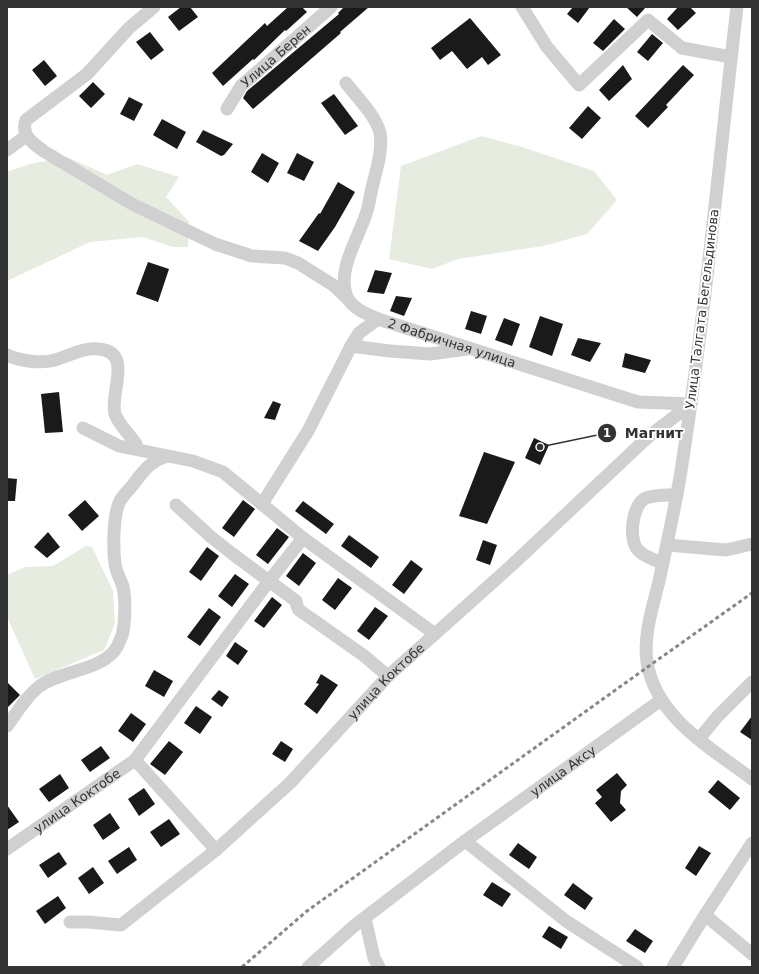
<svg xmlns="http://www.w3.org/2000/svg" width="759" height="974" font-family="'DejaVu Sans',sans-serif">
  <rect width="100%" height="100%" fill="#fff"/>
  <path fill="#e6ecdf" d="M481 136 522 147 594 171 617 200 587 234 543 246 458 259 432 269 389 259 401 166Z
    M67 157 107 175 137 164 179 177 166 197 189 222 188 247H173L142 237 90 242 7 281V172L30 164Z
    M86 546 92 547 113 591 115 623 104 650 35 679 7 617V575L25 567 53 566Z"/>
  <path fill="#1a1a1a" d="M181 7H190L198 17 179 31 168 17Z
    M288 7H302L307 12 286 31 285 30 254 60 253 59 223 86 212 73 265 23 267 26Z
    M344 7H369L340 32 341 33 253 109 243 98 247 91 339 14 338 13Z
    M573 7H590L578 23 567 14Z
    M626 7H646L637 17Z
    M678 7H690L696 13 678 30 667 19Z
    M470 18 501 55 488 65 482 57 467 69 452 51 440 60 431 48Z
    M614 19 625 29 603 51 593 43Z
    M150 32 164 50 151 60 136 42Z
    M652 34 663 43 648 61 637 52Z
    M44 60 57 76 45 86 32 70Z
    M623 65 632 79 609 101 599 90Z
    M683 65 694 75 666 105 668 107 648 128 635 116Z
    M93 82 105 94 91 108 79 96Z
    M334 94 358 126 345 135 321 103Z
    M129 97 143 104 134 121 120 114Z
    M588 106 601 118 582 139 569 128Z
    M162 119 186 132 177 149 153 135Z
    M203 130 233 144 224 155 221 156 196 142Z
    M262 153 279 163 268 183 251 172Z
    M297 153 314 162 304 181 287 173Z
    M338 182 355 192 335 227 318 251 299 241 319 213 320 214Z
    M148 262 169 269 158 302 136 294Z
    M375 270 392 273 384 294 367 292Z
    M396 296 412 298 404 316 390 311Z
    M471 311 487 316 481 334 465 329Z
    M540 316 563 324 552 356 529 347Z
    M504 318 520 324 512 346 495 340Z
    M578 338 601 343 590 362 571 355Z
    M625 353 651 360 645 373 622 367Z
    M59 392 63 432 45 433 41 394Z
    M273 401 281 404 275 420 264 418Z
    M534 438 549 445 540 465 525 458Z
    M484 452 515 462 487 524 459 516Z
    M7 478 17 479 15 501H7Z
    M85 500 99 516 82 531 68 515Z
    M243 500 255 509 234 537 222 528Z
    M303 501 334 524 326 534 295 511Z
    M277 528 289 537 268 564 256 555Z
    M48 532 60 547 47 558 34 547Z
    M349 535 379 557 371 568 341 546Z
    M483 540 497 545 490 565 476 560Z
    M207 547 219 556 201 581 189 572Z
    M303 553 316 563 299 586 286 576Z
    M411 560 423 569 404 594 392 585Z
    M235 574 249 584 232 607 218 596Z
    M338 578 352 588 335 610 322 600Z
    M272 597 282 605 264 628 254 621Z
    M375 607 388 616 369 640 357 631Z
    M209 608 221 617 200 646 187 637Z
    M235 642 248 651 238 665 226 656Z
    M154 670 173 681 164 697 145 686Z
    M321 674 338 685 317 714 304 704 319 684 316 683Z
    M7 682 20 695 7 708Z
    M219 690 229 697 222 707 211 699Z
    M196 706 212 717 200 734 184 723Z
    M131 713 146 724 133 742 118 731Z
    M752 716V740L740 732Z
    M169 741 183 752 165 775 150 764Z
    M281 741 293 749 285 762 272 754Z
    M101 746 110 758 90 772 81 760Z
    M617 773 627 785 621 791 620 803 626 810 611 822 595 803 602 797 596 790Z
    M60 774 69 788 49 802 39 789Z
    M718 780 740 798 730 810 708 792Z
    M144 788 155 804 139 816 128 799Z
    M7 805 19 822 7 830Z
    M110 813 120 828 103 840 93 825Z
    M169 819 180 834 161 847 150 832Z
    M518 843 537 857 529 869 509 855Z
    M699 846 711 853 696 876 685 868Z
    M129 847 137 860 117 874 108 861Z
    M59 852 67 864 48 878 39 865Z
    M93 867 104 883 89 894 78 878Z
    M492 882 511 894 502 907 483 895Z
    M573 883 593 898 585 910 564 895Z
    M58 896 66 908 45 924 36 911Z
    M549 926 568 937 561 949 542 937Z
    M635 929 653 941 645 953 626 941Z"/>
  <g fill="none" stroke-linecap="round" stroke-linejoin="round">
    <g stroke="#d0d0d0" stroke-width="13">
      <path d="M154 7 129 28 87 74 26 120C20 136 34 144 45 152L132 204 215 244 252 256 285 258 298 263 333 285 349 300"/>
      <path d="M522 7 547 47 579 85 648 20 682 48 731 57"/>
      <path d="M737 7C719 162 705 317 681 471 675 508 667 544 659 581 653 607 643 635 647 662 656 718 711 748 752 779"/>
      <path d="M346 83C357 97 376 116 380 133 383 150 376 171 372 188 370 196 369 206 366 214 358 239 335 273 348 299 354 309 367 314 378 319"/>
      <path id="s1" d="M227 109 241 86 331 7"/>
      <path d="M7 150 26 136"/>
      <path d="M351 346 390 351 430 354 467 349"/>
      <path d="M7 355C20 361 41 364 55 360 69 356 84 347 99 349 134 352 109 394 115 414 119 425 130 435 136 444V449"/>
      <path d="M83 428 119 446 193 461 223 472 303 538 435 634"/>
      <path id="s2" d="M262 504 308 431 351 346 359 333 378 319 638 402 691 404"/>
      <path d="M176 505 211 537 234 555 296 601 297 606 299 610 363 655 388 676"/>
      <path d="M667 545 726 550 752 544"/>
      <path d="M663 563C655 560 644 557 638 550 628 540 632 504 646 498 656 494 667 495 677 495"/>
      <path d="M7 726C17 713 26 696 40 686 61 670 103 671 117 647 119 644 120 639 122 636 125 624 126 599 123 587 121 580 116 572 115 564 113 549 113 514 120 501 124 494 131 488 135 482 145 469 151 461 167 456"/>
      <path d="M699 739 717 717 752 682"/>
      <path d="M135 760 216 850"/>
      <path d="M465 841 566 921 637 967"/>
      <path id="s3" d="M7 849 135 760 269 581 303 538"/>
      <path d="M705 915 752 954"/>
      <path d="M365 918 374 958 379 967"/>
      <path id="s4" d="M70 922H88L121 925 216 850 290 783 388 676 512 565 648 437 691 404"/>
      <path id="s5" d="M308 967 354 926 465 841 661 700"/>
      <path d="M673 967 705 915 752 843"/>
    </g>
    <path stroke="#888" stroke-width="3" stroke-dasharray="4 3" stroke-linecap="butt" d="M242 967 307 911 649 666 752 593"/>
  </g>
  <g text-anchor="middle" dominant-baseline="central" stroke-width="4" stroke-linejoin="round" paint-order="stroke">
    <g font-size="13" fill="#333" stroke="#fff">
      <text stroke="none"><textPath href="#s1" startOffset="73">Улица Берен</textPath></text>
      <text transform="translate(702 309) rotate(-83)">Улица Талгата Бегельдинова</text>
      <text stroke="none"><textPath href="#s2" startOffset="298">2 Фабричная улица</textPath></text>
      <text stroke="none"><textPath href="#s4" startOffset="412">улица Коктобе</textPath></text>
      <text stroke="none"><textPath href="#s5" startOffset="322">улица Аксу</textPath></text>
      <text stroke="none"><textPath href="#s3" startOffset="85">улица Коктобе</textPath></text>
    </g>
  </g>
  <path fill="none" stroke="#333" stroke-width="1.5" d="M540 447L607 433"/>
  <g fill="#333" stroke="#fff" stroke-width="1.5">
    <circle cx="540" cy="447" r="4"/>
    <circle cx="607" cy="433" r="10"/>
  </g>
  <g font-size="12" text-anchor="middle" font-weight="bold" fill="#fff">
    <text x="607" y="437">1</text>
  </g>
  <g font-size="14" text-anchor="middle" font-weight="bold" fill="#333" stroke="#fff" stroke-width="4" stroke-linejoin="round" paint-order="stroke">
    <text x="654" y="438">Магнит</text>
  </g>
  <rect width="759" height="974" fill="none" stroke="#333333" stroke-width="16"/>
</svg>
